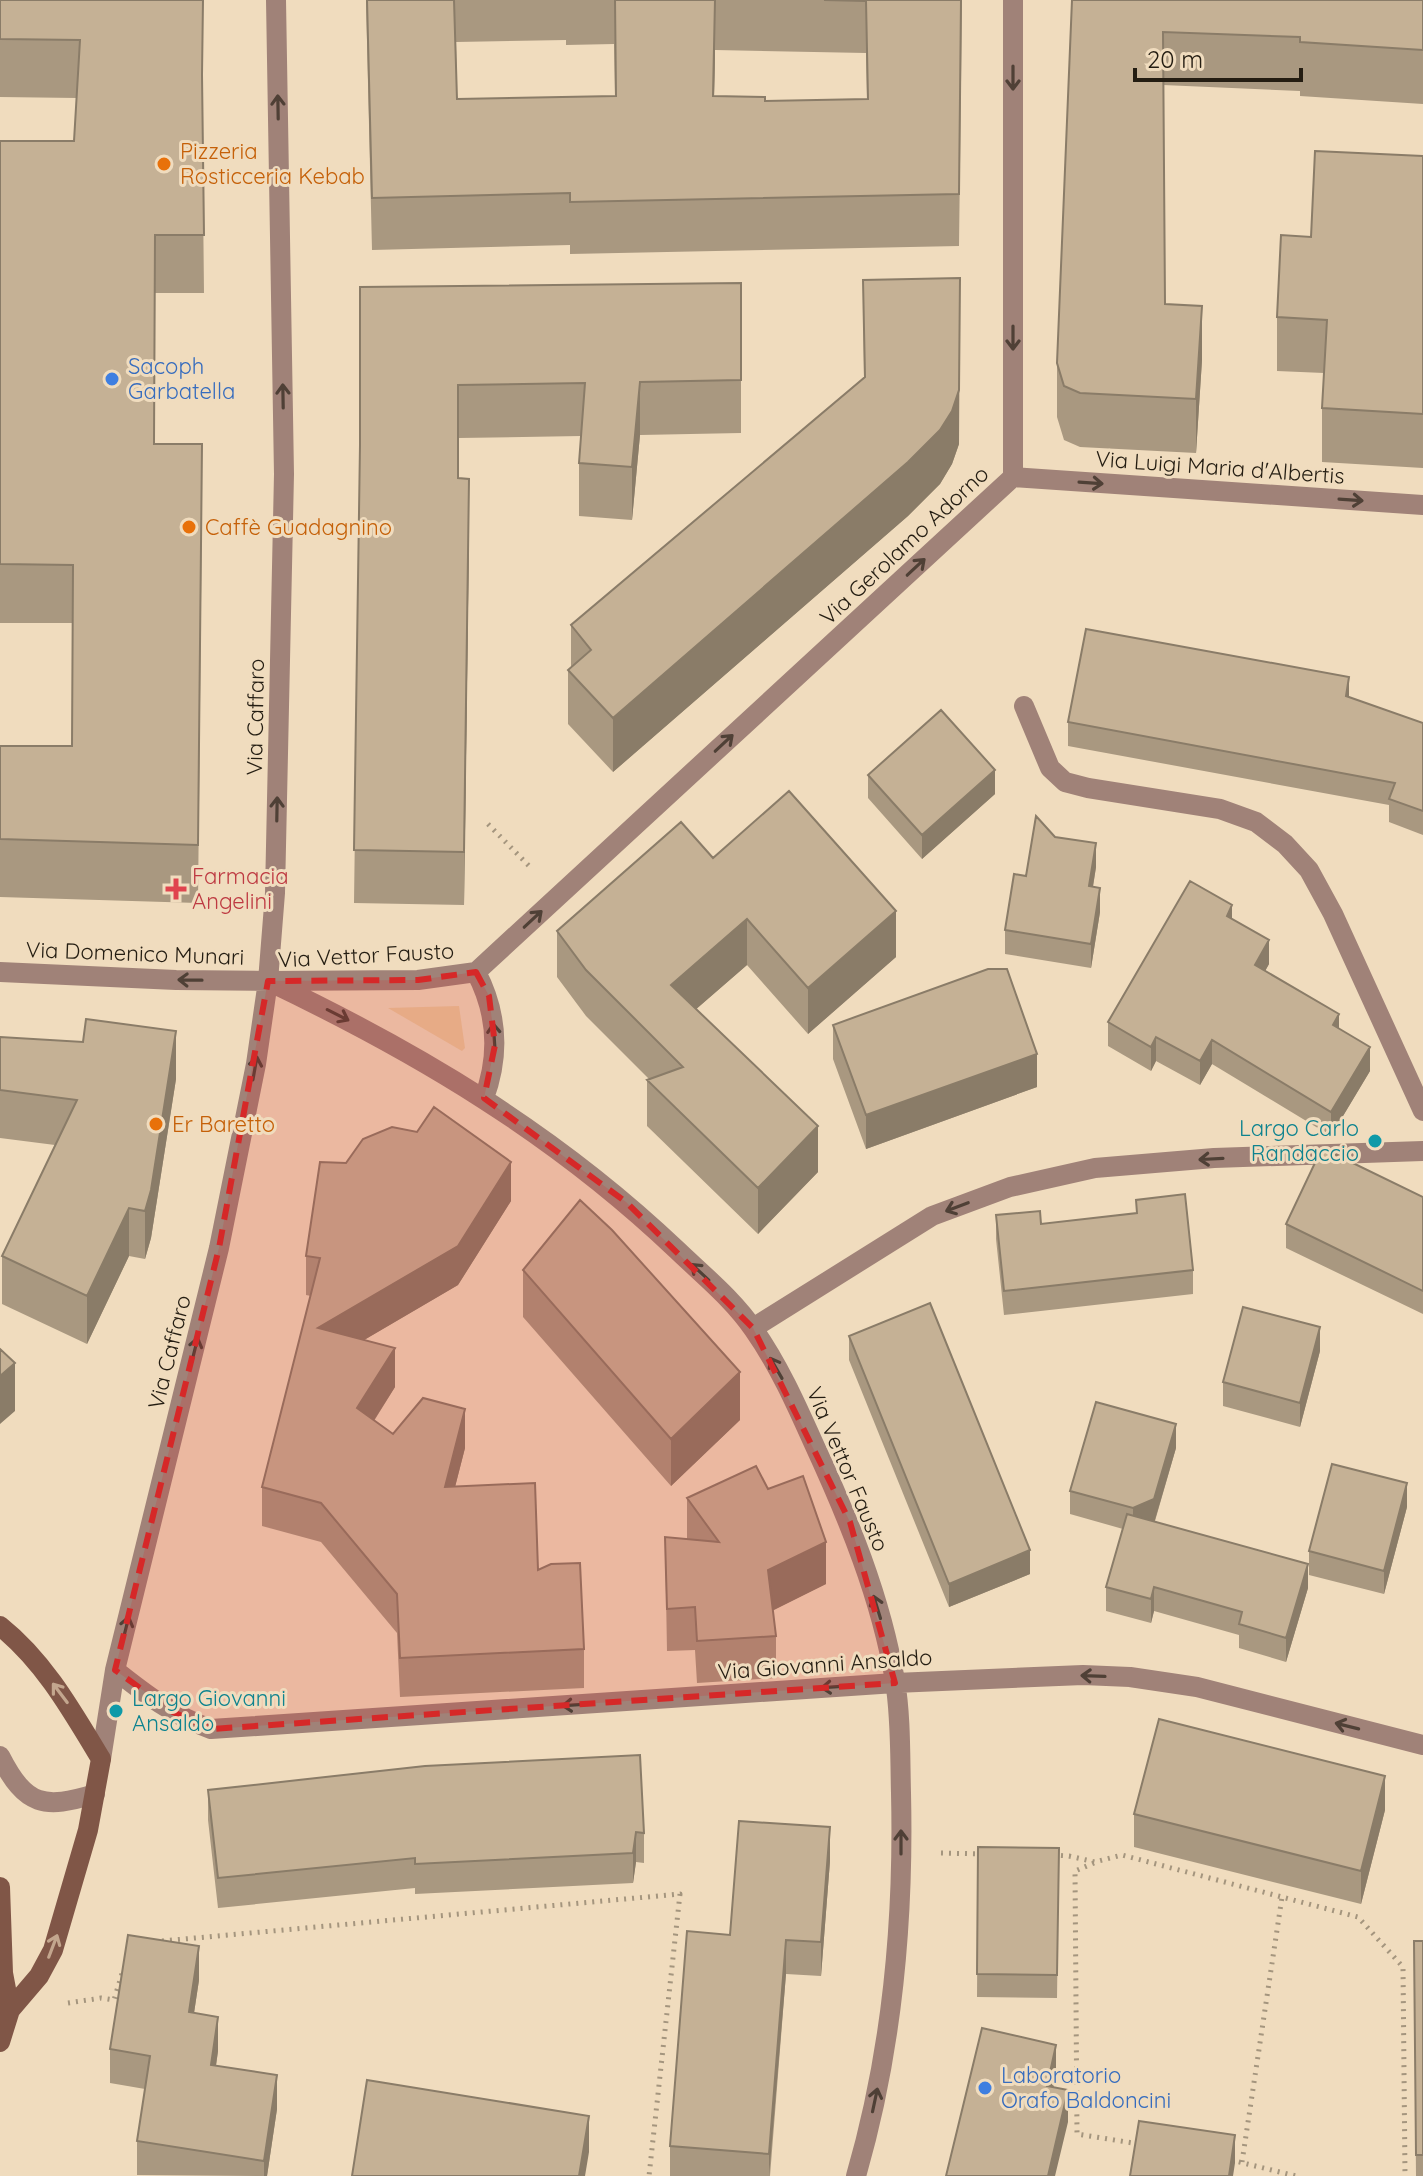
<svg xmlns="http://www.w3.org/2000/svg" width="1423" height="2176" font-family="Quicksand,sans-serif">
  <rect width="100%" height="100%" fill="#f0dcbe"/>
  <path fill="#ebcc9e" d="M459 1006 465 1048 462 1051 388 1008Z"/>
  <g fill="none" stroke-linecap="round" stroke-linejoin="round">
    <path stroke="#a4957e" stroke-width="5" stroke-dasharray="2 6" stroke-linecap="butt" d="M488 824 532 869
      M941 1853 983 1854
      M1053 1855 1069 1856 1095 1862 1122 1855 1358 1917 1403 1967 1405 2176
      M1094 1863 1075 1871 1077 2134 1139 2144
      M162 1941 680 1894 649 2176
      M68 2003 101 1998 114 2000 123 1970
      M1231 2160 1296 2176
      M1242 2162 1282 1897"/>
    <path stroke="#a08278" stroke-width="20" d="M1013 477 1423 505
      M1024 706 1050 768 1065 782 1088 788 1220 809 1256 822 1285 844 1309 870 1333 914 1423 1111
      M0 972 176 980 268 981 418 980 476 972
      M476 972 1013 477V0
      M476 972C498 1014 500 1055 484 1098
      M268 981C419 1053 555 1134 677 1250 703 1275 734 1300 754 1330 778 1364 796 1404 813 1442 848 1518 881 1597 895 1681 901 1717 900 1756 901 1793 904 1921 892 2052 856 2176
      M753 1328 932 1216 1010 1187 1095 1168 1214 1158 1423 1151
      M115 1670C145 1694 174 1716 211 1729L895 1683 1083 1675 1130 1677 1197 1687 1423 1745
      M0 1756C26 1807 44 1809 95 1794
      M101 1759 115 1670 219 1248 256 1064 268 981 275 893 284 474 276 0"/>
    <path stroke="#805647" stroke-width="20" d="M0 1626C44 1661 72 1711 101 1759L88 1830 53 1950 39 1976 10 2010 0 2042
      M0 1887 3 1973 10 2010"/>
  </g>
  <path fill="#a99880" fill-rule="evenodd" d="M0 0H203L202 103 204 293H155V444L202 502 198 903 0 897V746H72L73 623H0V141H74L77 98 0 97Z
    M366 0H962L959 246 570 254V245L372 250ZM566 40V45L614 44 615 96 457 99 456 42ZM715 50 866 53 867 99 765 101 714 96Z
    M1072 0H1423V104L1300 96V91L1163 85 1165 304 1202 360 1196 453 1080 447 1064 440 1057 417V363Z
    M1423 156V468L1322 462V408L1324 373 1277 371V317L1311 237Z
    M863 280 959 444 952 464 940 484 908 516 613 772 568 724V670L571 668V625L864 378Z
    M741 283V433L640 435 632 520 579 516V463L581 436 458 438V478L469 533 464 905 354 903 360 454V287Z
    M1349 697 1423 723V835L1389 822V805L1068 746V722Z
    M868 775 995 794 922 859 868 798Z
    M1055 837 1096 867 1093 887 1100 912 1091 968 1005 954V930L1026 876Z
    M713 858 896 957 808 1034 747 965 696 1009 818 1172 758 1234 647 1126V1080L649 1079 586 1016 557 977V931Z
    M1232 920 1269 964 1265 971 1339 1029 1370 1071 1331 1136 1212 1064 1200 1085 1156 1061 1151 1071 1108 1046V1022Z
    M833 1025 1037 1087 866 1149 833 1059Z
    M0 1037 176 1079 151 1238 145 1259 129 1256 87 1344 2 1304V1256L55 1145 0 1138Z
    M346 1163 511 1201 458 1285 364 1340 395 1387 374 1421 393 1434 465 1448 455 1487 538 1570 584 1649V1688L400 1697 397 1633 321 1542 262 1526V1487L311 1296 306 1295V1256Z
    M1423 1197V1314L1286 1248V1224Z
    M1136 1200 1193 1270V1294L1004 1315 996 1239V1215L1041 1224 1136 1213Z
    M523 1270 740 1420 671 1486 523 1317Z
    M849 1336 1030 1574 949 1607 849 1360Z
    M1320 1351 1300 1427 1223 1406V1382Z
    M1176 1448 1155 1521 1308 1588 1286 1662 1239 1648V1635L1154 1611 1151 1623 1106 1611V1587L1123 1529 1070 1514V1491Z
    M768 1489 826 1584 773 1610 776 1636V1678L697 1683 695 1650 667 1651 665 1537 687 1539V1498Z
    M1407 1507 1384 1594 1309 1575V1551Z
    M208 1790 644 1833V1863L636 1862 633 1883 415 1894V1888L218 1908 208 1820Z
    M1385 1810 1361 1904 1134 1847V1814Z
    M978 1847 1059 1848 1057 1998 977 1997Z
    M830 1861 821 1976 786 1974 770 2176H670V2146L730 1935Z
    M1414 1941H1423V2176H1416Z
    M199 1980 194 2013 218 2051 216 2066 277 2109 267 2176 137 2175V2141L145 2089 110 2083V2049Z"/>
  <path fill="#8a7c68" d="M715 0V50L713 148V96Z
    M960 278 959 444 952 464 940 484 908 516 613 772V718Z
    M1202 306V360L1196 453V399Z
    M640 382V435L632 520V467Z
    M469 479V533L464 905V852Z
    M1349 677V701L1346 696Z
    M995 770V794L922 859V835Z
    M1096 843V867L1089 910V886Z
    M1100 888V912L1091 968V944Z
    M1232 905V929L1227 916Z
    M896 911V957L808 1034V988Z
    M747 919V965L671 1031V985Z
    M1269 940V964L1255 989V965Z
    M1339 1014V1038L1333 1025Z
    M176 1031V1079L151 1238 145 1259V1211Z
    M1156 1037V1061L1151 1071V1047Z
    M1212 1040V1064L1200 1085V1061Z
    M1370 1047V1071L1331 1136V1112Z
    M1037 1054V1087L866 1149V1115Z
    M818 1126V1172L758 1234V1188Z
    M511 1162V1201L458 1285 318 1367V1328Z
    M129 1208V1256L87 1344V1296Z
    M1320 1327V1351L1300 1427V1403Z
    M395 1348V1387L357 1447V1408Z
    M15 1363V1411L0 1424V1376Z
    M740 1372V1420L671 1486V1439Z
    M465 1409V1448L445 1526V1487Z
    M1176 1424V1448L1154 1523 1133 1532V1508Z
    M1407 1483V1507L1384 1594V1571Z
    M826 1542V1584L768 1613V1570Z
    M1030 1550V1574L949 1607V1584Z
    M1308 1564V1588L1286 1662V1638Z
    M1154 1587V1611L1151 1623V1599Z
    M1385 1776V1810L1361 1904V1871Z
    M830 1827V1861L821 1976V1942Z
    M636 1832V1862L633 1883V1853Z
    M786 1940V1974L769 2176V2154Z
    M199 1946V1980L189 2046V2012Z
    M218 2017V2051L211 2099V2065Z
    M1056 2045V2077L1047 2117V2086Z
    M277 2075V2109L267 2176H264V2161Z
    M1068 2090V2122L1055 2176H1048Z
    M589 2116V2152L585 2176H579Z
    M1235 2135V2163L1233 2176H1229Z"/>
  <path fill="#c5b195" stroke="#8a7c68" stroke-width="2" d="M0 0H203L202 75 204 235H155L154 444H202L198 845 0 839V746H72L73 565 0 564V141H74L80 40 0 39Z
    M367 0H454L457 99 616 96 615 0H715L713 96 765 97V101L868 99 866 1 824 0H961L959 194 570 202V193L372 198Z
    M1072 0H1423V50L1300 42V37L1163 32 1165 304 1202 306 1196 399 1080 393 1064 386 1057 363Z
    M1315 151 1423 156V414L1322 408 1327 320 1277 317 1281 235 1311 237Z
    M960 278 959 390 952 411 940 430 908 462 613 718 568 670 591 650 571 625 865 377 863 280Z
    M741 283V380L640 382 632 467 579 463 585 383 458 385V478L469 479 464 852 354 850 360 445V287Z
    M1086 629 1349 677 1346 696 1423 723V811L1389 799 1395 783 1068 722Z
    M941 710 995 770 922 835 868 775Z
    M789 791 896 911 808 988 747 919 671 985 818 1126 758 1188 647 1080 683 1067 586 970 557 931 681 822 713 858Z
    M1036 816 1055 837 1096 843 1089 886 1100 888 1091 944 1005 930 1014 874 1026 876Z
    M1190 881 1232 905 1227 916 1269 940 1255 965 1339 1014 1333 1025 1370 1047 1331 1112 1212 1040 1200 1061 1156 1037 1151 1047 1108 1022Z
    M988 969H1007L1037 1054 866 1115 833 1025Z
    M86 1019 176 1031 151 1190 145 1211 129 1208 87 1296 2 1256 77 1100 0 1090V1037L83 1042Z
    M434 1107 511 1162 458 1246 318 1328 395 1348 357 1408 393 1434 423 1398 465 1409 445 1487 535 1483 538 1570 551 1564 580 1563 584 1649 400 1658 397 1594 321 1503 262 1487 320 1258 306 1256 320 1162 346 1163 363 1139 392 1127 417 1132Z
    M1322 1148 1423 1197V1291L1286 1224Z
    M1185 1194 1193 1270 1004 1291 996 1215 1040 1211 1041 1224 1137 1213 1136 1200Z
    M580 1200 612 1230 740 1372 671 1439 523 1270Z
    M930 1303 1030 1550 949 1584 849 1336Z
    M1243 1307 1320 1327 1300 1403 1223 1382Z
    M0 1349 15 1363 0 1376Z
    M1096 1402 1176 1424 1154 1499 1133 1508 1070 1491Z
    M1332 1464 1407 1483 1384 1571 1309 1551Z
    M756 1466 768 1489 803 1476 826 1542 768 1570 776 1636 697 1641 695 1607 667 1609 665 1537 719 1542 687 1498Z
    M1127 1514 1308 1564 1286 1638 1239 1624 1242 1612 1154 1587 1151 1599 1106 1587Z
    M1159 1719 1385 1776 1361 1871 1134 1814Z
    M640 1755 644 1833 636 1832 633 1853 415 1864V1858L218 1878 208 1790 425 1766Z
    M739 1821 830 1827 821 1942 786 1940 769 2154 670 2146 687 1931 730 1935Z
    M978 1847 1059 1848 1057 1975 977 1974Z
    M128 1935 199 1946 189 2012 218 2017 211 2065 277 2075 264 2161 137 2141 150 2056 110 2049Z
    M1414 1941H1423V2155H1416Z
    M982 2028 1056 2045 1047 2086 1068 2090 1048 2176H946Z
    M367 2080 589 2116 579 2176H352Z
    M1139 2121 1235 2135 1229 2176H1130Z"/>
  <defs><path id="oneway-shaft" d="M-6 0H5M1.5-3L5.5 0L1.5 3" fill="none" stroke-width="1.6" stroke-linecap="round" stroke-linejoin="round" transform="scale(2)"/></defs>
  <g stroke="#4f4036">
    <use href="#oneway-shaft" transform="translate(1013 78) rotate(90)"/>
    <use href="#oneway-shaft" transform="translate(278 107) rotate(-91)"/>
    <use href="#oneway-shaft" transform="translate(1013 338) rotate(90)"/>
    <use href="#oneway-shaft" transform="translate(283 396) rotate(-91)"/>
    <use href="#oneway-shaft" transform="translate(1091 483) rotate(4)"/>
    <use href="#oneway-shaft" transform="translate(1351 500) rotate(4)"/>
    <use href="#oneway-shaft" transform="translate(916 567) rotate(-43)"/>
    <use href="#oneway-shaft" transform="translate(724 743) rotate(-43)"/>
    <use href="#oneway-shaft" transform="translate(277 809) rotate(-89)"/>
    <use href="#oneway-shaft" transform="translate(533 919) rotate(-43)"/>
    <use href="#oneway-shaft" transform="translate(190 980) rotate(-179)"/>
    <use href="#oneway-shaft" transform="translate(338 1015) rotate(27)"/>
    <use href="#oneway-shaft" transform="translate(494 1035) rotate(-94)"/>
    <use href="#oneway-shaft" transform="translate(255 1068) rotate(-80)"/>
    <use href="#oneway-shaft" transform="translate(1211 1159) rotate(177)"/>
    <use href="#oneway-shaft" transform="translate(957 1207) rotate(159)"/>
    <use href="#oneway-shaft" transform="translate(700 1272) rotate(-137)"/>
    <use href="#oneway-shaft" transform="translate(195 1349) rotate(-76)"/>
    <use href="#oneway-shaft" transform="translate(776 1368) rotate(-120)"/>
    <use href="#oneway-shaft" transform="translate(877 1607) rotate(-107)"/>
    <use href="#oneway-shaft" transform="translate(126 1628) rotate(-76)"/>
    <use href="#oneway-shaft" transform="translate(1093 1676) rotate(-178)"/>
    <use href="#oneway-shaft" transform="translate(833 1687) rotate(176)"/>
    <use href="#oneway-shaft" transform="translate(574 1705) rotate(176)"/>
    <use href="#oneway-shaft" transform="translate(1347 1726) rotate(-166)"/>
    <use href="#oneway-shaft" transform="translate(901 1842) rotate(-90)"/>
    <use href="#oneway-shaft" transform="translate(875 2100) rotate(-78)"/>
  </g>
  <g stroke="#c3a68e">
    <use href="#oneway-shaft" transform="translate(60 1693) rotate(-127)"/>
    <use href="#oneway-shaft" transform="translate(53 1946) rotate(-69)"/>
  </g>
  <path fill="#d62828" fill-opacity="0.2" stroke="#d62828" stroke-width="6" stroke-dasharray="16 10" stroke-linejoin="round" d="M476 972 489 996 495 1045 484 1098 626 1202 753 1328 850 1522 895 1683 211 1729 173 1712 115 1670 219 1248 268 981 418 980Z"/>
  <g fill="#e8710a" stroke="#f0dcbe" stroke-width="3">
    <circle cx="164" cy="164" r="8"/>
    <circle cx="189" cy="527" r="8"/>
    <circle cx="156" cy="1124" r="8"/>
  </g>
  <g fill="#3f7fe0" stroke="#f0dcbe" stroke-width="3">
    <circle cx="112" cy="379" r="8"/>
    <circle cx="985" cy="2088" r="8"/>
  </g>
  <path fill="#e0444e" stroke="#f0dcbe" stroke-width="3" d="M172 877h8v8h8v8h-8v8h-8v-8h-8v-8h8z"/>
  <g fill="#0f9aa8" stroke="#f0dcbe" stroke-width="3">
    <circle cx="1375" cy="1141" r="8"/>
    <circle cx="116" cy="1711" r="8"/>
  </g>
  <g text-anchor="middle" dominant-baseline="central" stroke-width="6" stroke-linejoin="round" paint-order="stroke">
    <g font-size="22" fill="#c56008" stroke="#f0dcbe" text-anchor="start">
      <text x="180" y="151">Pizzeria<tspan x="180" dy="25">Rosticceria Kebab</tspan></text>
      <text x="205" y="527">Caffè Guadagnino</text>
      <text x="172" y="1124">Er Baretto</text>
    </g>
    <g font-size="22" fill="#366cbe" stroke="#f0dcbe" text-anchor="start">
      <text x="128" y="366">Sacoph<tspan x="128" dy="25">Garbatella</tspan></text>
      <text x="1001" y="2075">Laboratorio<tspan x="1001" dy="25">Orafo Baldoncini</tspan></text>
    </g>
    <g font-size="22" fill="#241d12" stroke="#f0dcbe">
      <text transform="translate(1220 467) rotate(4)">Via Luigi Maria d'Albertis</text>
      <text transform="translate(904 545) rotate(-43)">Via Gerolamo Adorno</text>
      <text transform="translate(255 717) rotate(-89)">Via Caffaro</text>
      <text transform="translate(135 953) rotate(2)">Via Domenico Munari</text>
      <text transform="translate(366 955) rotate(-3)">Via Vettor Fausto</text>
      <text transform="translate(169 1352) rotate(-76)">Via Caffaro</text>
      <text transform="translate(848 1469) rotate(67)">Via Vettor Fausto</text>
      <text transform="translate(825 1664) rotate(-4)">Via Giovanni Ansaldo</text>
    </g>
    <g font-size="22" fill="#be3a42" stroke="#f0dcbe" text-anchor="start">
      <text x="192" y="876">Farmacia<tspan x="192" dy="25">Angelini</tspan></text>
    </g>
    <g font-size="22" fill="#0d838f" stroke="#f0dcbe" text-anchor="end">
      <text x="1359" y="1128">Largo Carlo<tspan x="1359" dy="25">Randaccio</tspan></text>
      <text x="132" y="1698" text-anchor="start">Largo Giovanni<tspan x="132" dy="25">Ansaldo</tspan></text>
    </g>
  </g>
  <path d="M1135 68v12h166v-12" fill="none" stroke="#241d12" stroke-width="4"/>
  <text x="1147" y="68" font-size="24" fill="#241d12" stroke="#f0dcbe" stroke-width="6" paint-order="stroke">20 m</text>
</svg>
